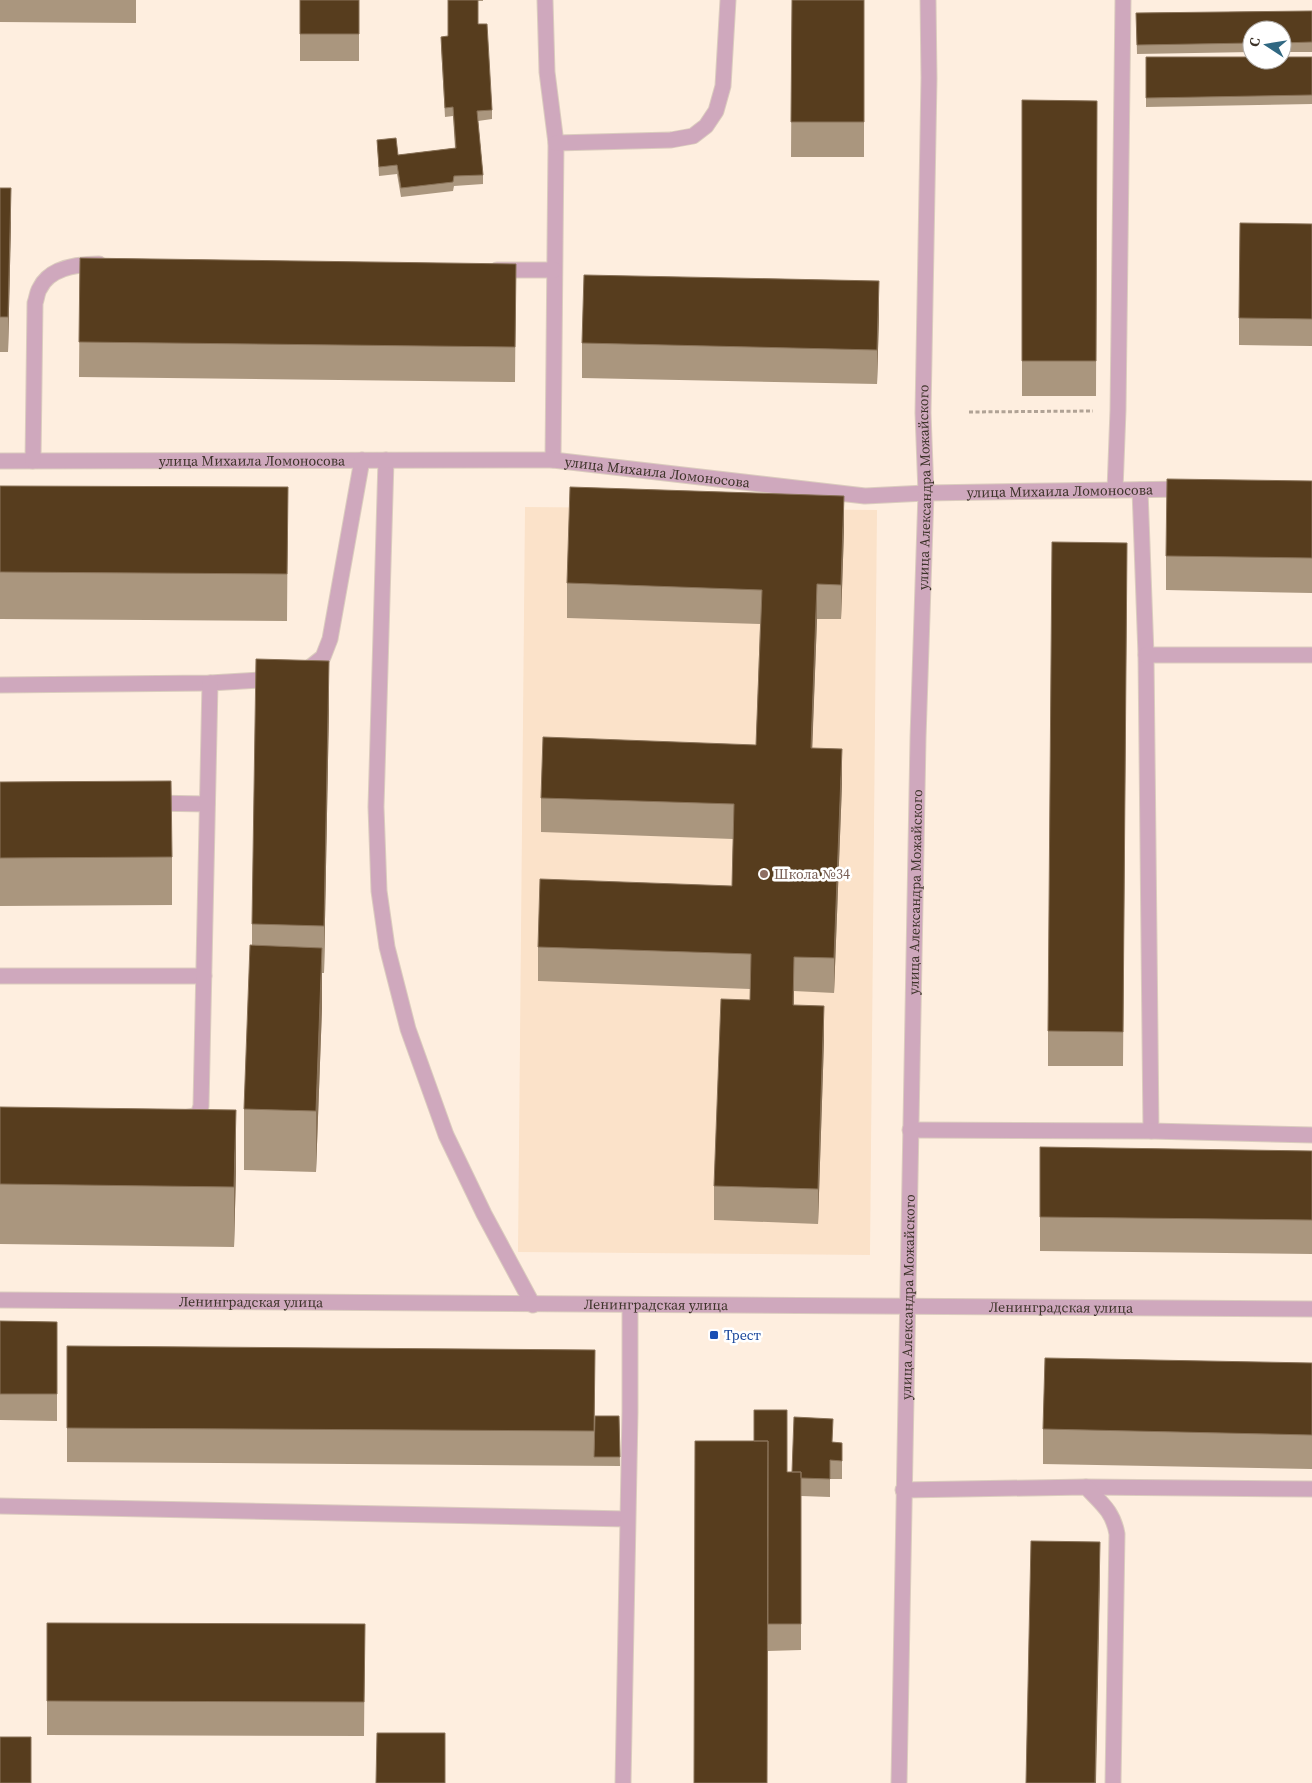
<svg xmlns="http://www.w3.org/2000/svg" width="1312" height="1783" font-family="'Source Serif 4',serif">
  <rect width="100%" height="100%" fill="#feeedf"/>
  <path fill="#fbe2c9" d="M525 507 877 510 870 1255 518 1252Z"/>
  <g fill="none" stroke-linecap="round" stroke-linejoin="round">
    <g stroke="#dbccbe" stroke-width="17">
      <g id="minor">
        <path d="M545 0 547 72 556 143 553 460"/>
        <path d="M556 143 671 140 693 136 706 126 716 111 723 86 728 0"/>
        <path d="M497 270H554"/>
        <path d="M386 460 376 807 379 891 387 947 408 1029 446 1135 484 1214 533 1305"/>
        <path id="s1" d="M0 461 553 460 865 496 926 493 1186 489"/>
        <path d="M33 461 35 303C37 298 37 292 40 288 50 267 79 264 99 264"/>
        <path d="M1115 490 1118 410 1123 0"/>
        <path d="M1140 490 1146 655 1151 1131"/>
        <path d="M1146 655H1312"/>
        <path d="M303 673 323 657 330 639 362 460"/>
        <path d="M0 685 210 683 277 679"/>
        <path d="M151 803 207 804"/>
        <path d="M0 976H204"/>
        <path d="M184 1118 198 1115 201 1106 210 683"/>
        <path d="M910 1130 1151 1131 1312 1135"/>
        <path id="s2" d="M0 1300 1312 1309"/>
        <path d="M1086 1487 1312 1489"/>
        <path d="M903 1490 1086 1487C1101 1503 1113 1511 1117 1534L1113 1783"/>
        <path d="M0 1506 627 1519"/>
        <path d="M623 1783 630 1412V1306"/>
        <path id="s3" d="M899 1783 918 738 926 493 923 413 929 78 928 0"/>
      </g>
    </g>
    <path stroke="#b0a295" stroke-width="3" stroke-dasharray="4 2.5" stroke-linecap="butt" d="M969 412 1093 411"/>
    <use href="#minor" stroke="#cfa8bd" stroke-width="15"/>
  </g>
  <path fill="#aa967e" d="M0 0H136V23L0 22Z
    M300 0H359V61H300Z
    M448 0H483V1H478V24L492 110V119L478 121 483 175V184L454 186 453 191 401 197 397 174 379 176 377 140 398 155 455 148 453 116 445 117 441 46V37L448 36Z
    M792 0H864V157H791Z
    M1312 11V52H1282V30H1252V52L1137 54 1136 13Z
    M1312 57V104L1146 107V98Z
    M1022 100 1097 101 1096 396H1022Z
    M0 188 11 223 8 352H0Z
    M1312 224V346L1239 345V318Z
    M80 258 516 264 515 382 79 377Z
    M879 315 877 384 582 378V343Z
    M1312 481V593L1166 590V556Z
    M0 486 288 487 287 621 0 619Z
    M844 530 841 619H817L812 748 842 784 834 993 794 991V1005L824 1040 818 1224 714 1220V1186L750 1000V989L538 981V947L732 886 733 839 541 832V798L756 745 760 624 567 618V583Z
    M1127 543 1123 1066H1048V1031Z
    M329 708 324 973H322V1008L316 1172 244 1170V1109L252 945V924Z
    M0 782 172 857V905L0 906Z
    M0 1107 236 1171 234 1247 0 1244Z
    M1040 1147 1312 1151V1254L1040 1251Z
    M0 1321 57 1322V1421L0 1420Z
    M595 1350 594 1451 619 1416 620 1466 67 1462V1428Z
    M1312 1363V1469L1043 1464V1429Z
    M833 1442 842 1443V1479H830V1497L801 1496V1650L768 1651 694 1783 787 1472H792Z
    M47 1623 365 1624 364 1736 47 1735Z"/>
  <path fill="#897258" d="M11 188V223L8 352V317Z
    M879 281V315L877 384V350Z
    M844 496V530L841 619V585Z
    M817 584V619L811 783V748Z
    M329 661V708L324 973V926Z
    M842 749V784L834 993V958Z
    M322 948V1008L316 1172V1111Z
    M794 957V991L793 1039V1005Z
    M824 1006V1040L818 1224V1189Z
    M236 1110V1171L234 1247V1187Z
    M1100 1542V1577L1096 1783H1095Z"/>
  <path fill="#573d1e" stroke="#897258" d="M300 0H359V34H300Z
    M448 0H478V24H487L492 110 477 111 483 175 454 176 453 182 401 188 397 165 379 167 377 140 396 138 398 155 456 148 453 107 445 108 441 37 448 36Z
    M792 0H864V122H791Z
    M1312 11V42L1282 43V30H1252V43L1137 45 1136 13Z
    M1146 57H1252V60H1282V57H1312V95L1146 98Z
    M1022 100 1097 101 1096 361H1022Z
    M0 188H11L8 317H0Z
    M1240 223 1312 224V319L1239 318Z
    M80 258 516 264 515 347 79 342Z
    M584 275 879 281 877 350 582 343Z
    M1167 479 1312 481V558L1166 556Z
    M0 486 288 487 287 574 0 572Z
    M570 487 844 496 841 585 817 584 811 748 842 749 834 958 794 957 793 1005 824 1006 818 1189 714 1186 721 999 750 1000 751 954 538 947 540 879 732 886 734 804 541 798 543 737 756 745 762 590 567 583Z
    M1052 542 1127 543 1123 1032 1048 1031Z
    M256 659 329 661 324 926 252 924Z
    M171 781 172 857 0 858V782Z
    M250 945 322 948 316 1111 244 1109Z
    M0 1107 236 1110 234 1187 0 1184Z
    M1040 1147 1312 1151V1220L1040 1217Z
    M0 1321 57 1322V1394H0Z
    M67 1346 595 1350 594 1431 67 1428Z
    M1045 1358 1312 1363V1435L1043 1429Z
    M754 1410H787V1472H801V1624H768V1441H754Z
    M595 1416H619L620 1457H594Z
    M794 1417 833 1419 832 1442 842 1443V1461L830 1460V1479L801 1478V1472H792Z
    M695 1441H768L767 1783H694Z
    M1031 1541 1100 1542 1095 1783H1026Z
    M47 1623 365 1624 364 1702 47 1701Z
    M377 1733H445V1783H376Z
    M0 1737H31V1783H0Z"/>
  <circle fill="#8d6e63" stroke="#fff" stroke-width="2" cx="764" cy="874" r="5"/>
  <rect fill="#1a4fb4" stroke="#fff" stroke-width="2" x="709" y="1330" width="10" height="10" rx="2.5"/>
  <g text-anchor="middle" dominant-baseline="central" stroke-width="5" stroke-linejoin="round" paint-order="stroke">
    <g font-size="14" fill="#3d3329" stroke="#fff">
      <text stroke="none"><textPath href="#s1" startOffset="252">улица Михаила Ломоносова</textPath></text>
      <text stroke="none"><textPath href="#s1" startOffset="658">улица Михаила Ломоносова</textPath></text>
      <text stroke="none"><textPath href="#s3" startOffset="1296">улица Александра Можайского</textPath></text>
      <text stroke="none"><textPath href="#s1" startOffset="1062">улица Михаила Ломоносова</textPath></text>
      <text stroke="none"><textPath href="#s3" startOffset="891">улица Александра Можайского</textPath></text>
      <text stroke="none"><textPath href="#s3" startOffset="486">улица Александра Можайского</textPath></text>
      <text stroke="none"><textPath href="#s2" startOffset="251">Ленинградская улица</textPath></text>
      <text stroke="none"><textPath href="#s2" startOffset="656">Ленинградская улица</textPath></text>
      <text stroke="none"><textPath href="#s2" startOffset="1061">Ленинградская улица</textPath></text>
    </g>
    <g font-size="14" fill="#785e54" stroke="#fff" text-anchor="start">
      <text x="774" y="874">Школа №34</text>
    </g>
    <g font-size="14" fill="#164399" stroke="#fff" text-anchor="start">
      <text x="724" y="1335">Трест</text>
    </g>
  </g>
  <g transform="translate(1267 45) rotate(282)"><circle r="24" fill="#ffffff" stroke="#b1ada9"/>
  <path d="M0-4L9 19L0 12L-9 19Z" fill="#306882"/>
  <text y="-8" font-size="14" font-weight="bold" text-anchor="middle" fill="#3d3329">С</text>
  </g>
</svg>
